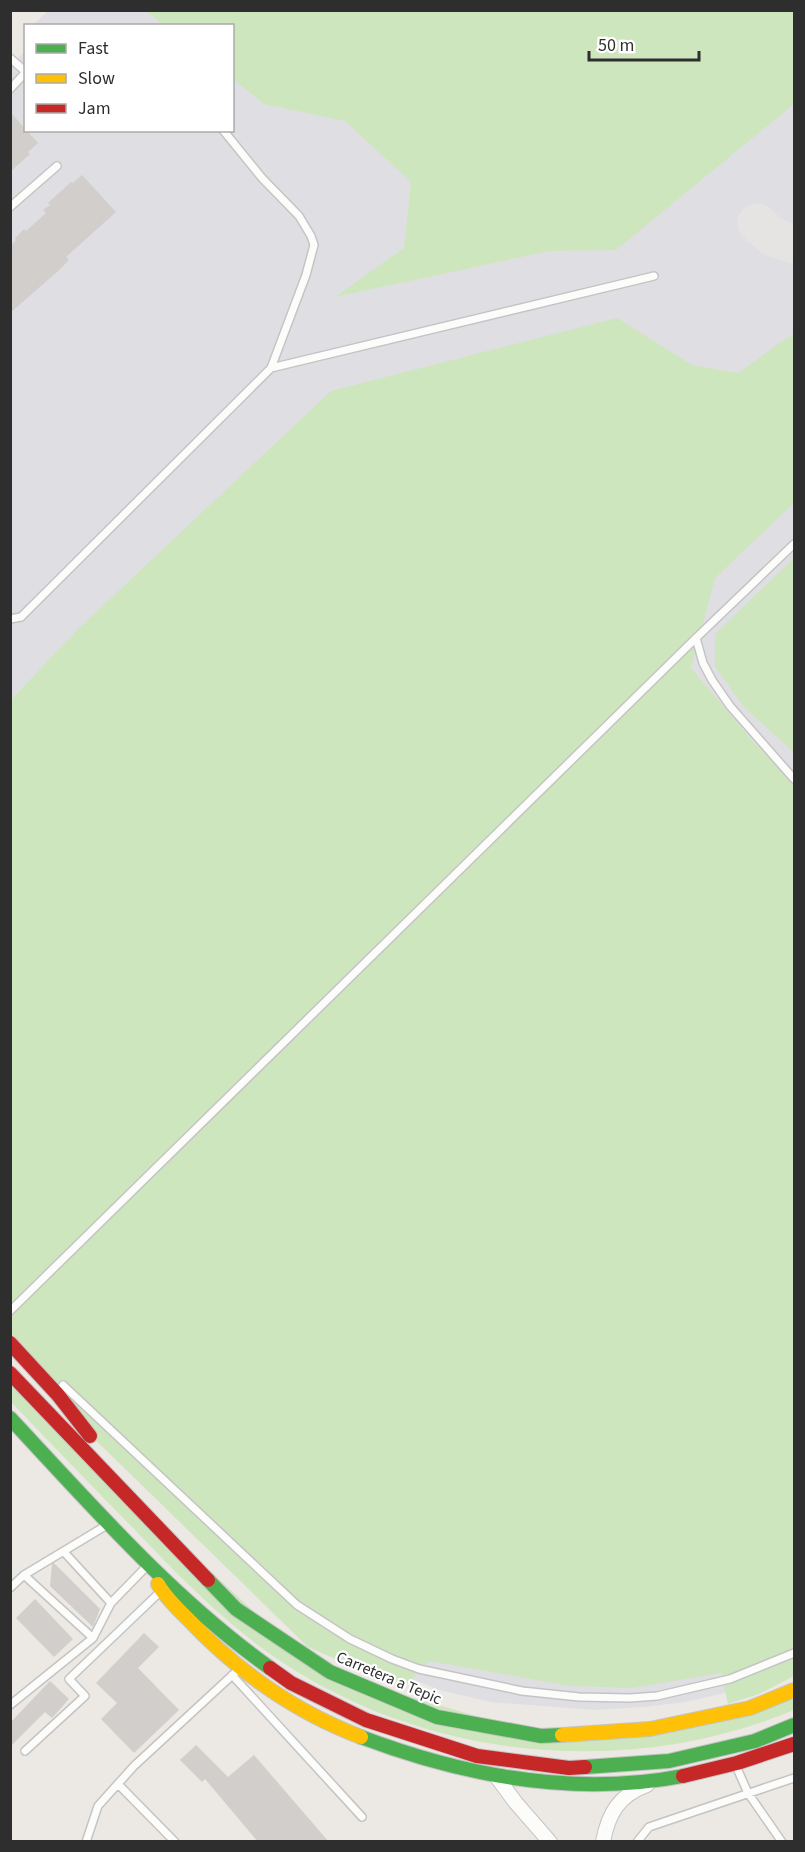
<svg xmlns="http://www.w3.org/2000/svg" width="805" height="1852" font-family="'Source Sans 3',sans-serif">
  <rect width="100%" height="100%" fill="#ece8e4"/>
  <path fill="#dfdee2" d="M49 10 794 11V1664L738 1690 685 1702 644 1707 594 1710 491 1702 440 1690 393 1672 11 1336V66L25 51 26 130H232V26L33 25Z"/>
  <path fill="#cee6be" d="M148 11H794V104L616 250 549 251 335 297 404 248 411 182 345 121 264 104 233 79 232 26 164 25 147 12Z
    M617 318 692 365 738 373 794 333V503L715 578 691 668 755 744 794 780V1676L759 1694 728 1704 721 1673 632 1688 570 1686 429 1661 403 1688 308 1647 77 1422 11 1353 10 701 77 630 331 391Z
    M794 558V753L744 707 715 667V634Z
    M10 1384 315 1669 565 1742 794 1699V1710C624 1781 417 1760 266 1651 218 1616 176 1573 135 1530 93 1487 52 1445 11 1402Z"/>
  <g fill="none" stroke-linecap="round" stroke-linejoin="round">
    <path stroke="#e6e4e2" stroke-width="39" d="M757 223 773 237 794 244"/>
  </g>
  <path fill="#d1cecb" d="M10 112 38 143 28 152 30 154 10 172Z
    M82 175 116 212 66 257 69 260 57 272 10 313V246L16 240 15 238 24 229 26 231 46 213 43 210 50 205 48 203 71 182 73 183Z
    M54 1563 100 1609 93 1627 50 1586 52 1564Z
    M35 1599 73 1639 54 1657 16 1618Z
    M144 1633 159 1647 138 1668 179 1710 134 1753 101 1719 117 1703 96 1683Z
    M50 1681 69 1699 52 1718 45 1712 10 1747V1723Z
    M196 1745 228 1777 254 1755 329 1842H258L205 1779 202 1782 180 1760Z"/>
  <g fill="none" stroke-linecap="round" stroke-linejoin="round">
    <g stroke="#c5c4c5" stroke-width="10">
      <path id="lane" d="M10 58 26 72
        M10 89 26 72
        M10 207 57 166
        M271 368 654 276
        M10 619 21 617 271 368 306 275 314 245 311 236 299 216 262 178 223 130
        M696 638 703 663 712 680 730 706 794 779
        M10 1311 696 638 794 544
        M63 1385 297 1605 350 1639 392 1659 419 1669 522 1691 579 1697 630 1698 657 1696 730 1679 794 1653
        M64 1552 111 1603
        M24 1575 93 1638
        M10 1588 24 1575 107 1525
        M232 1675 362 1817
        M10 1705 93 1638 111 1603 146 1567
        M25 1751 85 1696 69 1679 160 1592
        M736 1766 748 1793 782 1842
        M118 1784 175 1842
        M86 1842 98 1806 134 1766 239 1669
        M637 1842 649 1827 794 1778"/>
    </g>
    <g stroke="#c5c4c5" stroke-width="16">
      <path id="street" d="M496 1776 516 1803 550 1842
        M603 1842C608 1814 619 1795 647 1785"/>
    </g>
    <g stroke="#c5c4c5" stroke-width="16">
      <path id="fast" d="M10 1418C92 1506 172 1598 270 1668
        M208 1580 236 1609 330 1672 437 1717 541 1736 562 1735
        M361 1737C464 1776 574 1797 683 1776
        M585 1767 669 1761 755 1741 794 1725"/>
    </g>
    <g stroke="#c5c4c5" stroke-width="16">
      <path id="slow" d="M158 1584C165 1597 177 1608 188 1619 236 1670 295 1712 361 1737
        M562 1735 650 1729 750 1708 794 1690"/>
    </g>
    <g stroke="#c5c4c5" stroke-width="16">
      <path id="jam" d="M10 1343 58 1395 90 1436
        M10 1373 208 1580
        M270 1668 291 1683 366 1720 477 1756 569 1768 585 1767
        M683 1776 737 1763 794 1744"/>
    </g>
    <use href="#lane" stroke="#fcfcfb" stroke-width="7"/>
    <use href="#street" stroke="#fcfcfb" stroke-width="14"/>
    <use href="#fast" stroke="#4caf50" stroke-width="14"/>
    <use href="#slow" stroke="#ffc107" stroke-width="14"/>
    <use href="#jam" stroke="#c62828" stroke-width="14"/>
  </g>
  <g text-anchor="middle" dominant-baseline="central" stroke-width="4.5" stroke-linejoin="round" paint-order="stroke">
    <g font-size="16" fill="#2e2e2e" stroke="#fff">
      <text transform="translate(389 1678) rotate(23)">Carretera a Tepic</text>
    </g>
  </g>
  <rect width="805" height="1852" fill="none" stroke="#2e2e2e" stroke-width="24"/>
  <rect x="24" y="24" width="210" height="108" fill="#ffffff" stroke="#ababab" stroke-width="1.5"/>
  <rect x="36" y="44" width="30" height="9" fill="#4caf50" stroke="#ababab" stroke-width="1.5"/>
  <text x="78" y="54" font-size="18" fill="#2e2e2e">Fast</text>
  <rect x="36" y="74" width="30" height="9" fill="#ffc107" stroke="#ababab" stroke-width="1.5"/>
  <text x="78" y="84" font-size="18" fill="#2e2e2e">Slow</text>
  <rect x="36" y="104" width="30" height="9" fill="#c62828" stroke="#ababab" stroke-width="1.5"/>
  <text x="78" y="114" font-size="18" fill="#2e2e2e">Jam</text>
  <path d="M589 51v9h110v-9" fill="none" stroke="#2e2e2e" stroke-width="3"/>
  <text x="598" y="51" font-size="18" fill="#2e2e2e" stroke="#ffffff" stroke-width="4.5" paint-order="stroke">50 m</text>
</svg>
